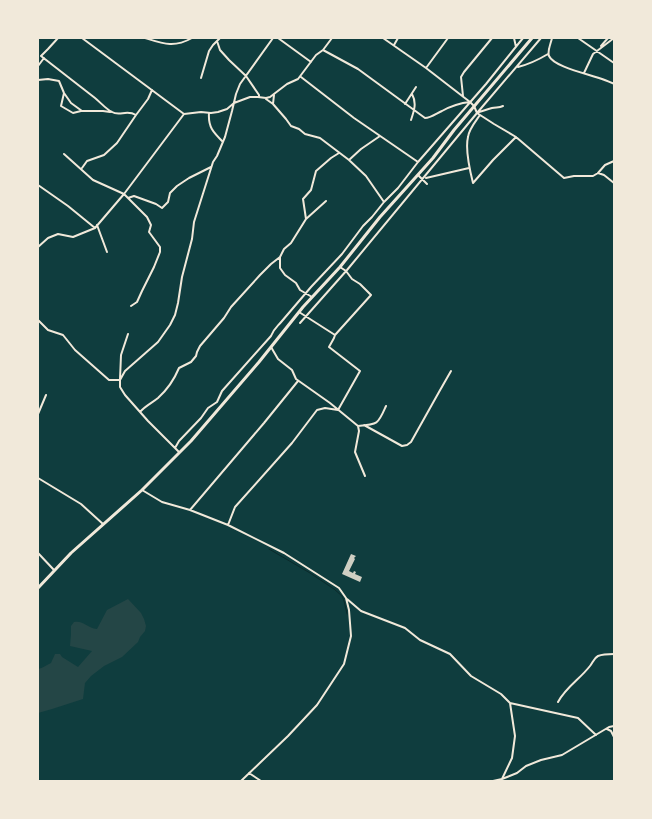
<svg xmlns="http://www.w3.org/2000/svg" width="652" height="819" font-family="'Source Sans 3',sans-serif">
  <rect width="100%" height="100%" fill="#0f3d3e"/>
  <path fill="#244646" d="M128 599 141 613 144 619 146 626 145 631 140 637 138 642 122 657 104 666 91 676 85 683 83 699 52 709 38 713V704L39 700H38V669C43 668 46 665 51 663L55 654H60L62 657 78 667 92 651 70 646 71 634V626L74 622C83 620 87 628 97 629L107 610Z"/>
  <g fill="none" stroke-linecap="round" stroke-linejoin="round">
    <path stroke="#0a2a2b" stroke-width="1" d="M269 549 310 573 334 589 342 596 344 601 347 614"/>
  </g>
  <path fill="#cfcfc3" d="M351 554 356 556 354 558 355 559 349 571 353 573 354 571 356 572 355 574 362 577 360 582 342 574Z"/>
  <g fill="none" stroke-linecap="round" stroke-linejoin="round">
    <path stroke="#f1e9da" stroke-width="2" d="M58 38 48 49 41 56C59 70 77 84 95 98 101 103 106 109 112 112 120 117 126 109 136 115
      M82 38 184 114 201 112 211 113 218 112 227 109 234 103 250 97H258L266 98 270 97 287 84 298 79 316 55 323 50 332 38
      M145 38C164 44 174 48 192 38
      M278 38 311 62
      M383 38 426 68 470 102 474 106 477 113 494 124 516 137 564 178 574 176H593L598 173 604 175 614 183
      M514 38 516 47
      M552 38C551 43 547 51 549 56 555 69 601 76 614 84
      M578 38 614 63
      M217 41 220 50 229 60 246 76 259 95V97
      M394 45 398 38
      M601 46 608 38
      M323 50 358 69 425 118C431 118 437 113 442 111 451 106 460 103 470 102
      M38 66 44 58
      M518 67C530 64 538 60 548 54
      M426 68 448 38
      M584 73 593 54 614 38
      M301 77 354 118 418 162
      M201 78 209 51 213 45 220 38
      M38 80 48 79 59 81 64 93 71 103 82 111H103L110 112
      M64 93 61 106 73 113 81 111
      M274 95 273 104 286 119 291 126 299 129 305 134 320 138 349 160 366 176 384 202
      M463 96 461 77 464 72 492 38
      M266 99 273 104
      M405 104 416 87
      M479 112C483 111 488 109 492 108 496 107 499 108 503 106
      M209 113C208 127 213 132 223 142
      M411 120C414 111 417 103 412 94
      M64 154 93 180 124 194 147 217 151 225 149 232 160 247V252L154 267 142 291 137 302 131 306
      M349 160 361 149 380 136
      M82 168 87 161 104 155 117 143 136 115 148 99 152 90
      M598 173 605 165 614 161
      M418 175 427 184
      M426 178 469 168
      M473 183C470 171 465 149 468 137 469 129 476 121 480 115
      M473 183 493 160 516 137
      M38 185 68 206 95 228
      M128 198 134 196 156 204 162 208 168 202 170 193 177 186 189 178 211 167
      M306 219 326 201
      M97 225 107 252
      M38 247 48 238 58 234 73 237 95 228 124 194 184 114
      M312 297 300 290 296 283 285 275 280 268V257L284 249 291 243 306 219 303 199 311 190 316 171 331 158 339 153
      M38 320 48 330 63 335 75 350 109 380H120V387L125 395 148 421 179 452
      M300 323 347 270 477 113 541 38
      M335 335 371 295 360 284 352 279 346 271 340 267
      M271 347 278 359 292 370 296 379 330 403 358 426 359 431 355 452 365 476
      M120 379 121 355 128 334
      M120 380 125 371 158 342 170 325 175 315 178 303 182 277 192 239 194 222 213 162 217 156 225 137 232 111 236 94 240 84 273 38
      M140 412C145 406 152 403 158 398 168 389 174 380 179 368L191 362 196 356 197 352 200 346 224 318 231 307 260 275 271 264 280 257
      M38 414 46 395
      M364 425 402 446 407 445 411 442 439 392 451 371
      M358 426C379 424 378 424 386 406
      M175 448 179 441 201 418 208 408 217 402 222 391 271 336C274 328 277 327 282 321L311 287 342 254 363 226 372 217 384 202 398 188 418 162 486 84 523 38
      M38 478 81 504 103 524
      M142 490 162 502 190 510 228 525 284 553 339 588 346 598 349 610 351 636 344 664 317 705 288 736 241 781
      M190 510 264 423 298 381
      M228 525 235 507 292 443 317 410 325 408 338 410 360 371 329 347 334 338 335 335 299 312
      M38 553 54 570
      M347 599 361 611 405 628 420 640 450 654 471 676 501 694 510 703 515 736 512 758 502 779
      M558 702C566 687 580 679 590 666 593 662 594 658 598 656 603 654 609 654 614 654
      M510 703 578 718 596 735
      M607 729 611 731 614 737
      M249 773 261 781
      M493 781 502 779 517 773 526 766 541 760 562 755 609 727 614 726"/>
    <path stroke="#f1e9da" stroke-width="3" d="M38 588 71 553 142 490 191 441 259 362 303 307 340 267 380 217 433 158 454 130 532 38"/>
  </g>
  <rect width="652" height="819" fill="none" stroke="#f1e9da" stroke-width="78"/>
</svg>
